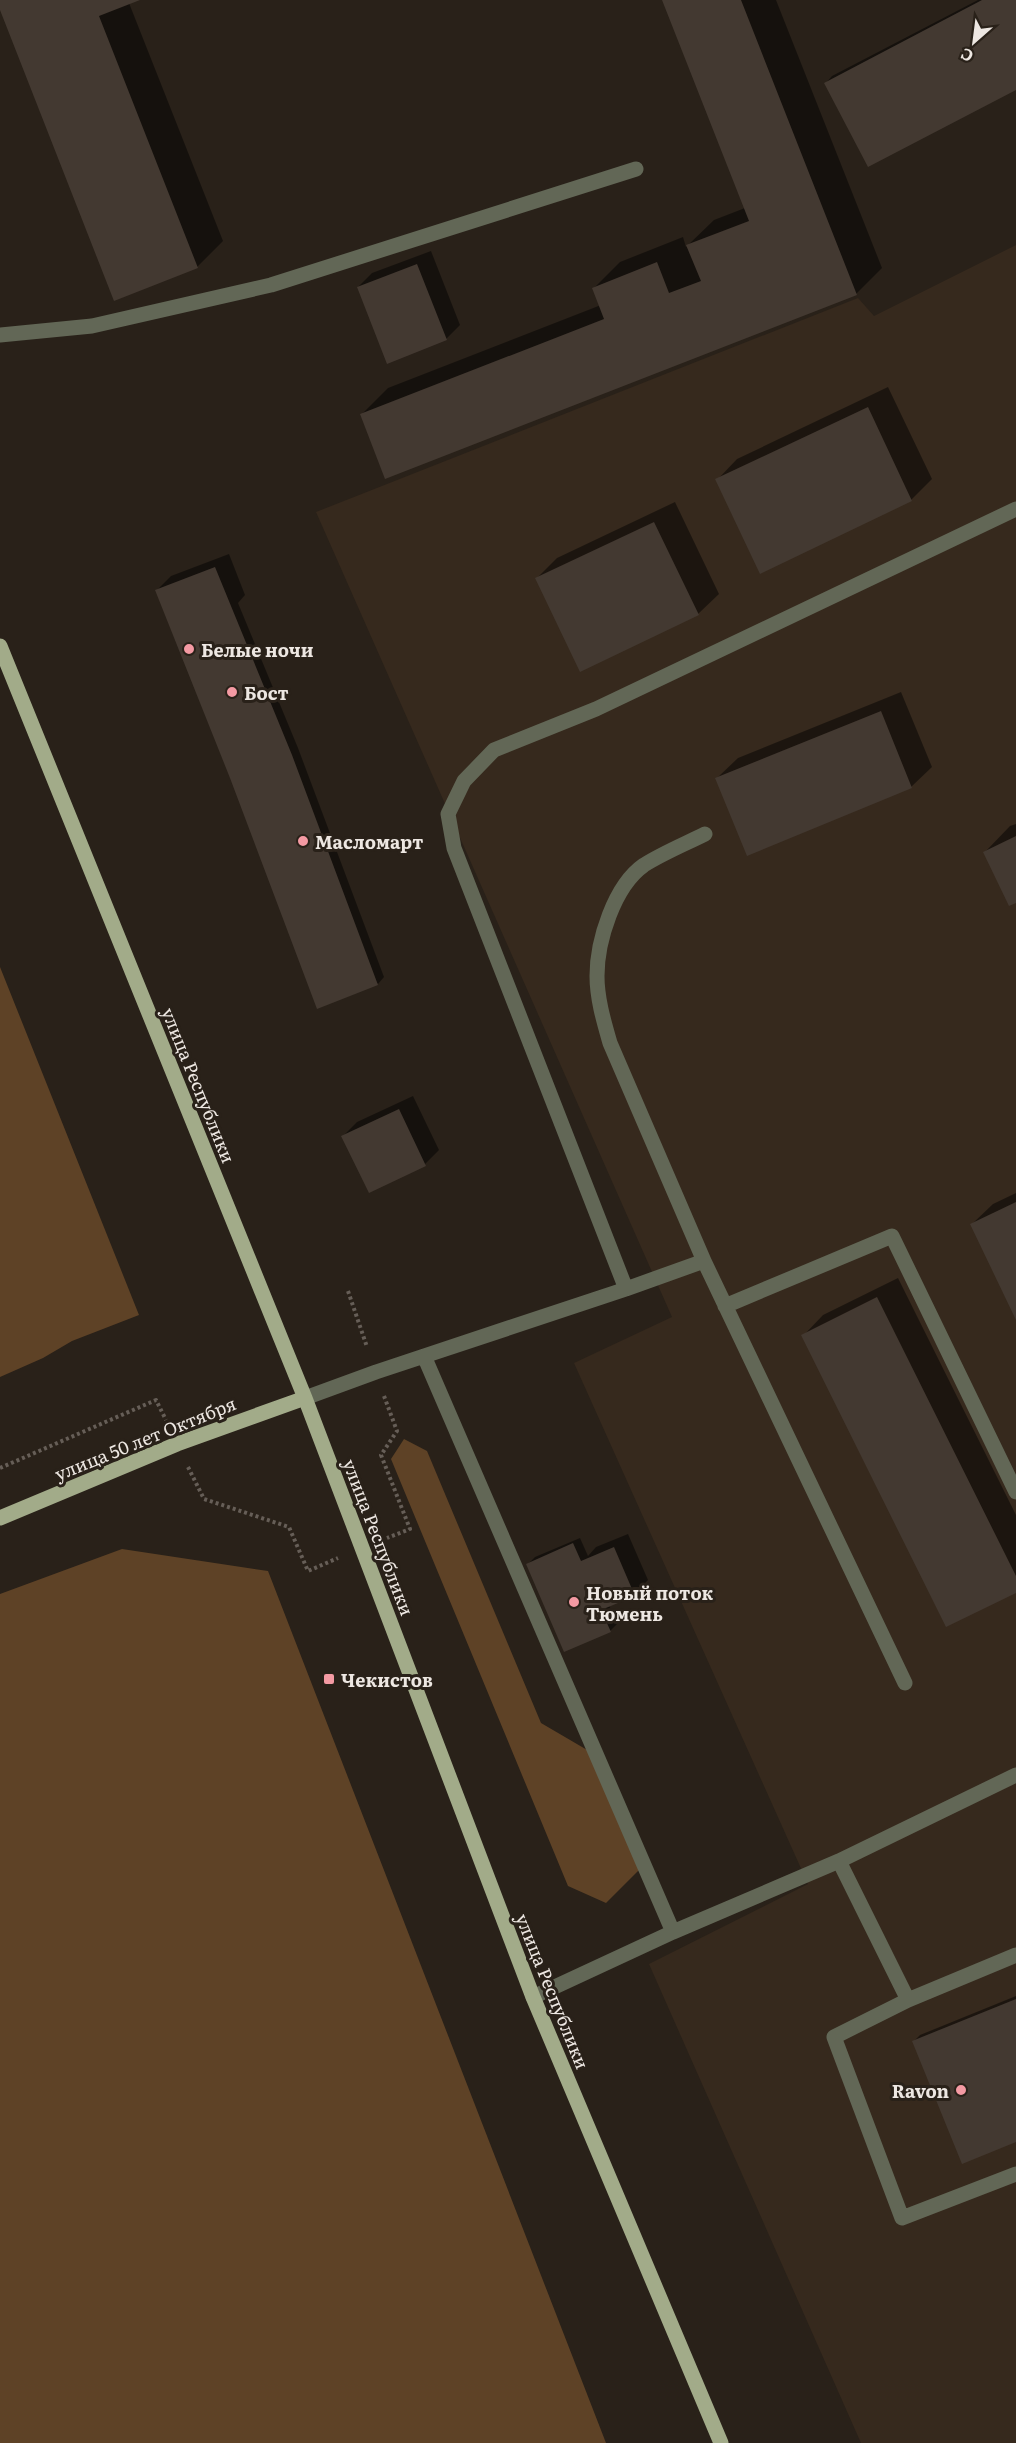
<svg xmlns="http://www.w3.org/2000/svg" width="1016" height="2443" font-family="Literata,serif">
  <rect width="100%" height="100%" fill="#292119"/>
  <path fill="#36291d" d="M1016 245V2443H861L649 1964 808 1884 574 1363 672 1317 316 512 858 298 874 316Z"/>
  <path fill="#5e4226" d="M0 967 139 1315 72 1341 43 1358 0 1377Z
    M404 1439 427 1451 541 1723 594 1754 641 1868 606 1903 568 1886 391 1459Z
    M122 1549 268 1571 606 2443H0V1594Z"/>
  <path fill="#0007" d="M0 0H136L129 3 223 241 197 267 0 6Z
    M664 0H776L882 268 856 294 362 414 388 388 601 305 594 288 620 262 683 237 686 247 714 220 745 208Z
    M978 0H1016V88L826 83 832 76Z
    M431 251 460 325 446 339 358 287 372 273Z
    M888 387 932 479 911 500 760 572 717 480 737 459Z
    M675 502 719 594 698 614 537 578 557 558Z
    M229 554 245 595 238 603 298 748 384 977 378 984 231 778 157 590 171 576Z
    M901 692 932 767 911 787 717 778 738 758Z
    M1016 824V901L985 852 1010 826Z
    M413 1096 439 1150 425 1164 369 1191 343 1136 357 1122Z
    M1016 1193V1317L972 1224 993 1204Z
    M898 1278 1016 1515V1591L803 1336 823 1315Z
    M628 1534 648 1580 634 1594 609 1605 617 1624 610 1631 528 1564 535 1557 580 1538 588 1556 596 1547Z
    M1016 1996V2141L914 2041 920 2035Z"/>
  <path fill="#433931" d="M0 0H140L99 16 198 268 114 301 0 10Z
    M662 0H741L857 295 385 479 360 414 604 319 592 288 657 262 669 293 701 281 686 245 749 221Z
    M982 0H1016V90L868 167 824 83Z
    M417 264 447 340 387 364 357 287Z
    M868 407 912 501 760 574 715 479Z
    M654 522 699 615 580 672 535 578Z
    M215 567 292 755 378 985 317 1009 230 778 155 590Z
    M881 711 912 788 747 856 715 778Z
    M1016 836V903L1009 906 983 852Z
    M399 1109 426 1166 369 1193 341 1136Z
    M1016 1202V1320L970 1224Z
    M877 1297 1016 1576V1593L946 1627 801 1335Z
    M573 1543 581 1561 614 1547 635 1596 601 1610 611 1632 564 1652 526 1564Z
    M1016 1999V2142L962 2164 912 2041Z"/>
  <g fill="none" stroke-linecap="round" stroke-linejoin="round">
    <path stroke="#665e57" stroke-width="4" stroke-dasharray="3 3" stroke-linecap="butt" d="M348 1291 367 1347
      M384 1396 397 1431 381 1455 410 1529 387 1538
      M188 1467 204 1499 289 1527 308 1571 338 1558
      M0 1468 156 1400 166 1420"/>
    <path stroke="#626756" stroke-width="15" d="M0 335 92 326 271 285 636 169
      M704 1261 610 1043C604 1022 597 999 597 976 597 941 614 886 644 865 663 853 685 844 705 834
      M626 1289 704 1261 905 1683
      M725 1306 892 1236 1016 1492
      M424 1356 673 1932 533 1997
      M305 1398 376 1372 626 1289 454 848 448 814 464 781 494 750 596 709 1016 509
      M839 1861 908 2000
      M673 1932 839 1861 1016 1775
      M1016 1955 908 2000 834 2037 902 2218 1016 2174"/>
    <path stroke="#a2ab89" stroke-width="15" d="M0 646 305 1398 533 1997 721 2443
      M0 1518 177 1444 305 1398"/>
  </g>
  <g fill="#f49aa3" stroke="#292119" stroke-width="2">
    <circle cx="189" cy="649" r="6"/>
    <circle cx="232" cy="692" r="6"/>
    <circle cx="303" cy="841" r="6"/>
    <circle cx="574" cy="1602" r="6"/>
    <rect x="323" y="1673" width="12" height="12" rx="3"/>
    <circle cx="961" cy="2090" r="6"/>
  </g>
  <g text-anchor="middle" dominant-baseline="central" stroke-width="6" stroke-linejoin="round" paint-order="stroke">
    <g font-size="18" font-weight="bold" fill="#ede7e2" stroke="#292119" text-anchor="start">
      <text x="201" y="649">Белые ночи</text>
      <text x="244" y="692">Бост</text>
      <text x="315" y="841">Масломарт</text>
      <text x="586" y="1592">Новый поток<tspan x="586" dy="21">Тюмень</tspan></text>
      <text x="341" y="1679">Чекистов</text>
      <text x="949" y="2090" text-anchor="end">Ravon</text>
    </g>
    <g font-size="18" fill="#ede7e2" stroke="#292119">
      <text transform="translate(199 1085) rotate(68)">улица Республики</text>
      <text transform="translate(145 1438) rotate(-22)">улица 50 лет Октября</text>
      <text transform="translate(379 1537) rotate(69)">улица Республики</text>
      <text transform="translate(553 1991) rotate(68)">улица Республики</text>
    </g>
  </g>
  <g transform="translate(974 42) rotate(208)" stroke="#292119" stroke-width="4.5" paint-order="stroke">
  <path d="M0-4.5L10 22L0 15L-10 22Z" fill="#ede7e2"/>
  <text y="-9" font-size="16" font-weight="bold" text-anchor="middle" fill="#ede7e2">С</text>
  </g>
</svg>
